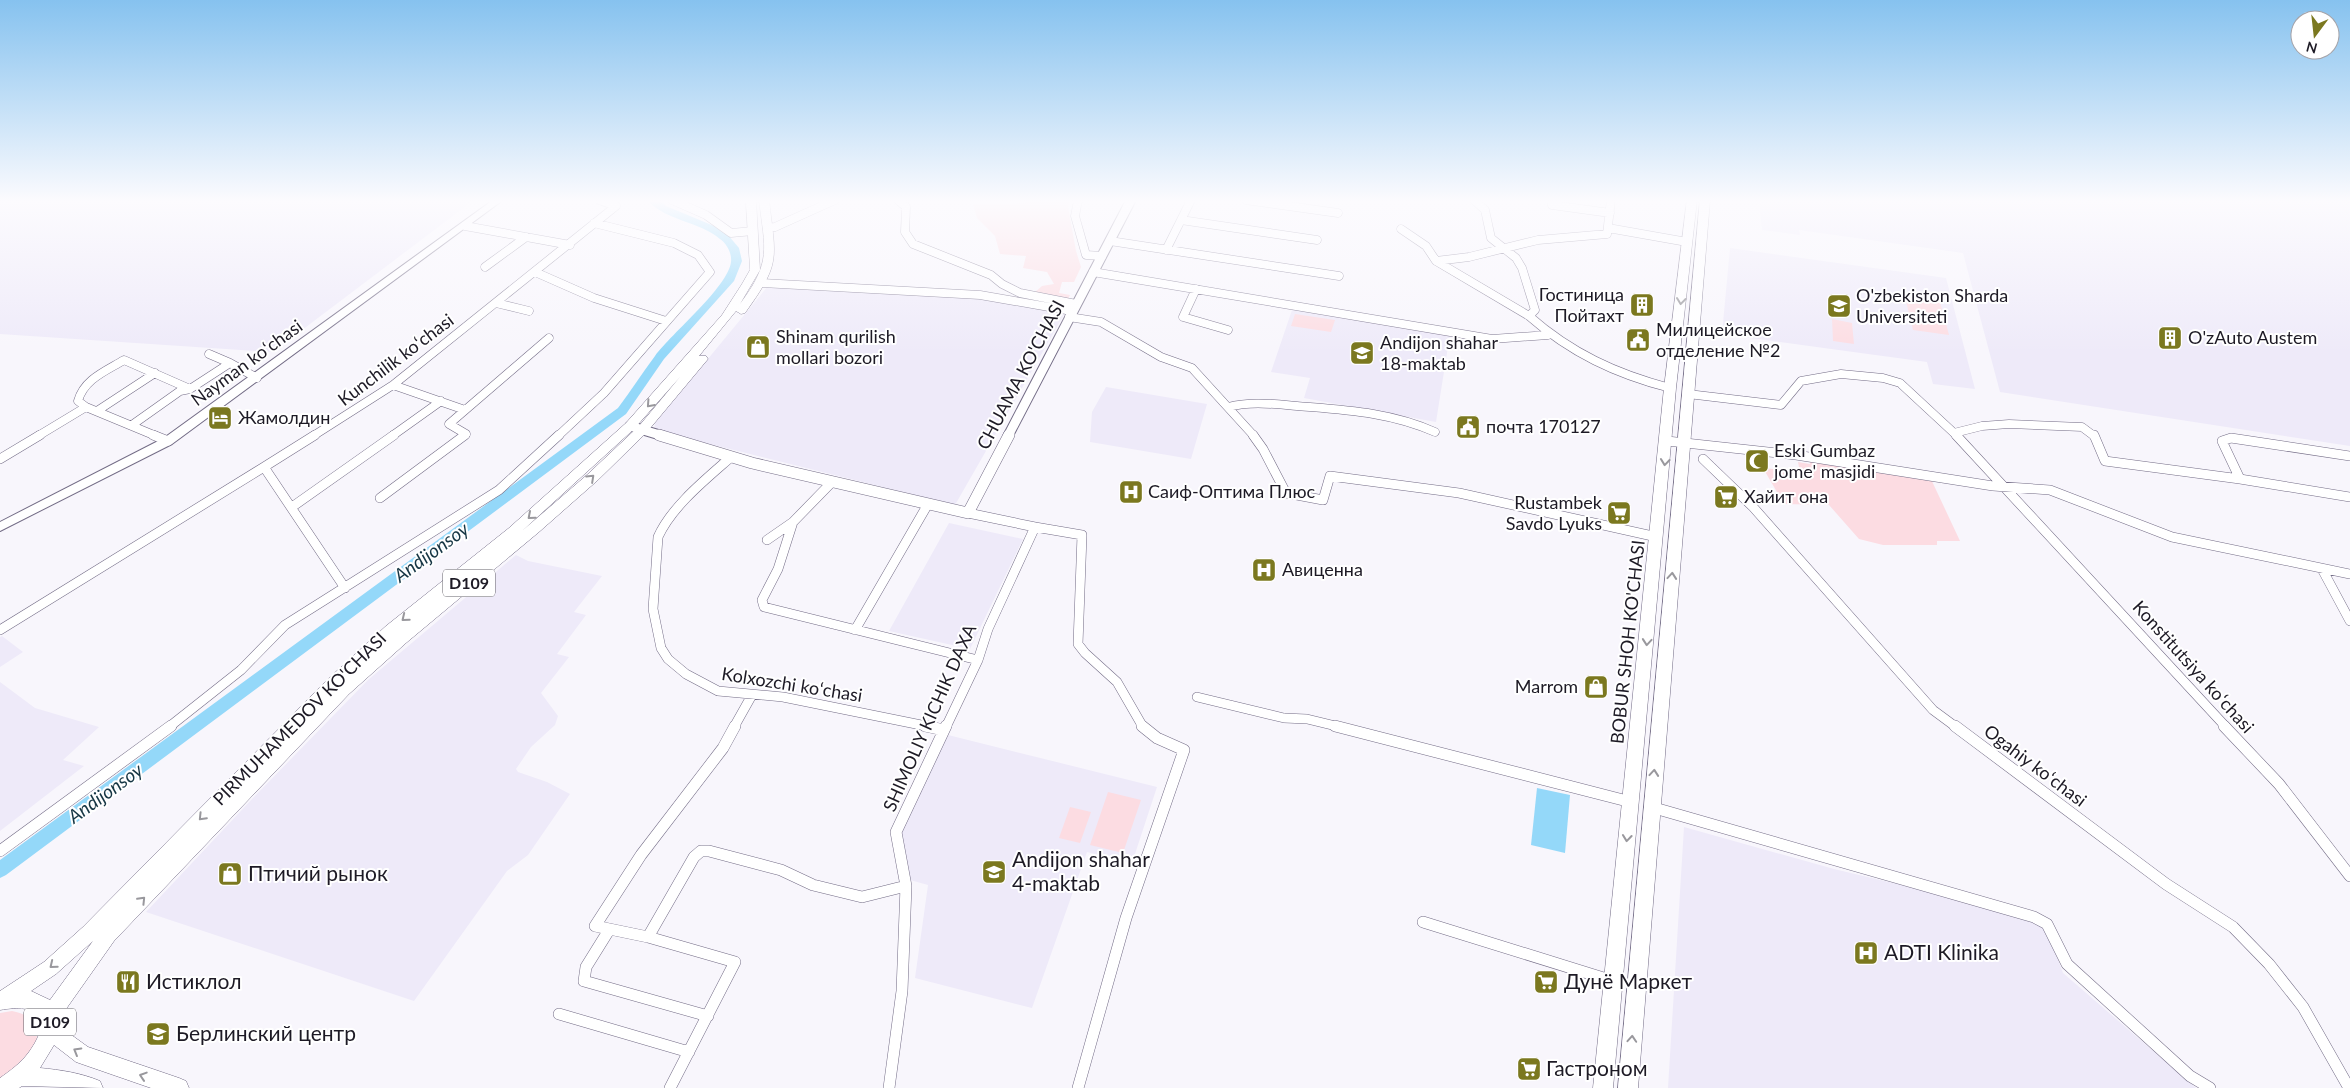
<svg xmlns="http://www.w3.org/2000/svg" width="2350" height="1088" viewBox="0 0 2350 1088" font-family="Lato,sans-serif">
  <rect width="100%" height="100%" fill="#f8f6fc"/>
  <path fill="#eeeaf9" d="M0 200H474L273 352 0 334Z
    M1759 200H2350V446L2000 392 1963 253 1799 230 1800 235 1762 230Z
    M1730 248 1946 278 1975 389 1933 384 1927 362 1722 334Z
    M773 280 989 297 1066 311 955 505 654 430 655 423Z
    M1292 310 1450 334 1436 422 1304 398 1310 378 1271 372Z
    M1106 387 1207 404 1191 459 1090 442 1092 412Z
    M949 523 1023 539 970 649 889 631Z
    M516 555 528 561 602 576 574 612 586 615 557 654 569 657 541 693 558 716 555 725 531 747 516 769 518 772 547 782 570 794 528 855 507 871 414 1001 146 912 253 798 368 680Z
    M2 636 23 652 0 667V637Z
    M0 682 35 708 99 727 63 760 84 766 0 831Z
    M948 735 1157 787 1132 863 1087 852 1032 1008 915 978 928 885 910 880 901 831Z
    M1684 827 1834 869 1897 884 2041 922 2048 933 2063 973 2196 1088H1668Z"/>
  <path fill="#fcdce2" d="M1028 200H1070L1068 207 1076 251 1081 267 1074 282H1062L1059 293 1070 295 1068 299 1033 294 1042 286 1054 284 1047 272 1023 268 1026 256 1000 254 995 236 977 218 973 204 1026 203Z
    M1905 297 1940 302 1949 335 1913 330Z
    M1295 314 1335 320 1331 332 1291 326Z
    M1832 319 1852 323 1854 344 1833 341Z
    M1810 460 1930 477 1960 541H1937V545H1883L1859 539 1829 505 1784 504 1763 468 1800 472 1798 462 1810 464Z
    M1108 792 1141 800 1123 853 1090 845Z
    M1070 807 1091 812 1080 843 1059 838Z
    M12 1011C39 1016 44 1035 28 1056 21 1066 9 1075 0 1083V1013Z"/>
  <path fill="#94d8f9" d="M1537 788 1570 795 1565 853 1531 845Z"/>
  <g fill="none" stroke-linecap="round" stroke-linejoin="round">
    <path fill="#94d8f9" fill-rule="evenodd" d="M647 200H659L666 206 714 226 728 235 739 248 742 261 734 281 664 359 626 414 6 875 0 878V860L618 408C631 391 642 373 655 356 672 333 728 287 731 262 732 253 727 244 720 239 699 221 666 221 647 200Z"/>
    <defs>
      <path id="minor-far2" d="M672 200 706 215 731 233 753 231
        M898 200 906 207 905 232 913 244 991 275 1002 284 1020 293 1076 304
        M1078 200 1075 216 1086 255 1102 256
        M1246 200 1338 213
        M1474 200 1485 210 1491 238 1516 258 1522 268 1535 310 1529 316C1571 353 1616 374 1670 388
        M1552 200V205L1610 213
        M1181 220 1317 240
        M465 226 570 245
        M767 228 775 227 835 200
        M1608 228 1687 242
        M1401 229 1426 246 1436 261
        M1110 241 1339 276
        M1166 250 1191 200
        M485 267 526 237
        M535 272 594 298 666 321
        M1093 272 1492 339 1548 335
        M761 283 980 295 1072 311
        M1196 289 1183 317 1228 330
        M496 303 529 311
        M1529 316 1436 261 1469 257 1538 240 1607 234 1611 200
        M1069 317 1101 322 1161 357 1192 368 1254 436
        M230 363 257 378
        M393 385 465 410
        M1688 394 1781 405 1801 381 1841 374 1883 378 1900 383 1954 433
        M1228 407C1251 401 1273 404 1297 406 1345 410 1390 412 1435 432
        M97 411 155 373
        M132 425 180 391 190 389 230 363 209 354
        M38 436 86 407
        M156 436 86 407 78 401C84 379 106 371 124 360L190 389
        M313 436 393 385 616 206 599 200
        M392 436 441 401
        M463 436 466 434 449 424 549 338
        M558 436 604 393 710 272 698 255 674 243 594 223
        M1957 436 1954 433 1982 426 2009 424 2082 427 2094 436"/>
      <path id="minor-far1" d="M153 435 168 441
        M315 435 264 467 345 588
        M1253 435 1263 449 1286 493 1323 500 1330 476 1459 493 1657 537
        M1956 435 2226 727
        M2094 435 2105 461 2240 479
        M1667 441 1796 455 1993 486 2050 490 2172 537 2350 574
        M2350 456 2231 438 2222 441 2240 479 2350 497
        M731 457C706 479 672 506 658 537L653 609 661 648 668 659 686 674 718 691 783 697 931 727
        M0 459 40 435
        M1703 459 1753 507 1933 710 1956 727
        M832 482 793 522 778 569 762 600 764 607 978 660
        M380 498 465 435
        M292 507 394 435
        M1035 527 1082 535 1078 644 1085 653 1117 682 1143 727
        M767 540 793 522
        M2322 569 2350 621
        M0 630 264 467
        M855 630 928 504
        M1197 697 1284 718 1307 719 1340 727
        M169 727 241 670 285 625 499 490 559 435
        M734 727 752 695
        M946 727 978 660 988 629 1035 527 968 513"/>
      <path id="minor" d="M925 726 944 730
        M1335 726 1631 802
        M1955 726 2166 884 2233 927 2269 964 2303 1007 2349 1088
        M2224 726 2279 784 2350 876
        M1651 807 2034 917 2047 924 2067 964 2190 1076 2210 1088
        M0 851 171 726
        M1423 922 1613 981
        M609 930 586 967 584 981 708 1016
        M648 937 694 857 701 851H709L781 870 813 885 862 897 906 886
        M559 1014 689 1052
        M670 1088 735 962 648 937 595 926 641 855 723 748 735 726
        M889 1088 902 991 906 886 896 832 946 726
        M1078 1088 1126 918 1184 750 1157 738 1142 726"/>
      <path id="tertiary-far1" d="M630 426 663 436
        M1008 436 1131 200"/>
      <path id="tertiary" d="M659 435 752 463 968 513 1009 435"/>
      <path id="secondary" d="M493 200H503L172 444 0 531V522L164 438Z"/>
      <path id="primary" d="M746 200H756L760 270 740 304C772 261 765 250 759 200H769C776 260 781 263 745 313L741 314 736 311 699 356H706L708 359 647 432 598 480 539 532 406 643 349 694 114 941 59 1019V1026L88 1047 179 1078 186 1081 189 1088H151L76 1062 54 1045 40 1068C61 1070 81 1073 100 1081L103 1088 22 1086 19 1088H0V1078C10 1071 21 1063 29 1052 54 1017 38 1003 0 1010V991L44 962 83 927 328 679 386 626 509 528 626 423 722 315 742 284 750 270ZM680 377 639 426 588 474 522 531 634 429ZM93 941 50 1000 31 991 56 974Z
        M1687 200H1697L1676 388 1613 1088H1593L1664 388Z
        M1700 200H1710L1638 1088H1618Z"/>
    </defs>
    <use href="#minor-far2" stroke="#736c86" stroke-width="9"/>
    <use href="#minor-far1" stroke="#736c86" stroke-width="10"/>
    <use href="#minor" stroke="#736c86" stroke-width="12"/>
    <use href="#tertiary-far1" stroke="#736c86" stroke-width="11"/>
    <use href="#tertiary" stroke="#736c86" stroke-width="12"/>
    <use href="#secondary" stroke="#736c86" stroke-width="2"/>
    <use href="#primary" stroke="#736c86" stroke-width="1"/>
    <use href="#minor-far2" stroke="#fff" stroke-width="8"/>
    <use href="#minor-far1" stroke="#fff" stroke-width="9"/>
    <use href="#minor" stroke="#fff" stroke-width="11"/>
    <use href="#tertiary-far1" stroke="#fff" stroke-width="9"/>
    <use href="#tertiary" stroke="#fff" stroke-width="11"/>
    <use href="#secondary" fill="#fff" fill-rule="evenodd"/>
    <use href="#primary" fill="#fff" fill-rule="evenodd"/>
  </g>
  <defs><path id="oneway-chevron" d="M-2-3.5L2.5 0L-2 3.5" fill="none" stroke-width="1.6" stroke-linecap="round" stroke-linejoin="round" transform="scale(1.25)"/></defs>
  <g stroke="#99989d">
    <use href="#oneway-chevron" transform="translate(1681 301) rotate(97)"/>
    <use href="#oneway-chevron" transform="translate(650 404) rotate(132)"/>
    <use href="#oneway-chevron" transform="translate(1665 462) rotate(96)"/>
    <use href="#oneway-chevron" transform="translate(591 478) rotate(-43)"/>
    <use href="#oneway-chevron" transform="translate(531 516) rotate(139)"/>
    <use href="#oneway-chevron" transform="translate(1672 576) rotate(-85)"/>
    <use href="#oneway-chevron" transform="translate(405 618) rotate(141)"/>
    <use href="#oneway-chevron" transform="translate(1647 642) rotate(95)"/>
    <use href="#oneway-chevron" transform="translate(1654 773) rotate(-85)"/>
    <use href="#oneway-chevron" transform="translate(202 817) rotate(134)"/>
    <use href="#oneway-chevron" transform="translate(1627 838) rotate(96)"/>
    <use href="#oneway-chevron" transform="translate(142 900) rotate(-46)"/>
    <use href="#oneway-chevron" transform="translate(53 965) rotate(141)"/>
    <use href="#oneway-chevron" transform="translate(1632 1039) rotate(-86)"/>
    <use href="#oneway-chevron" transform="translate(77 1051) rotate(-150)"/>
    <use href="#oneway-chevron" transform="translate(143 1076) rotate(-162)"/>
  </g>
  <linearGradient id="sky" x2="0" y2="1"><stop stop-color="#86c2ef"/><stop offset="0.57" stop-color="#fcfbfe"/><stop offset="1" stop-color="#fcfbfe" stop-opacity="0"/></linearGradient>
  <rect width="2350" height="353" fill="url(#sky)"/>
  <defs>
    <symbol id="building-square" viewBox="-11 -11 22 22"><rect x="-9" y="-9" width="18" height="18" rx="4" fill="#7b781f" stroke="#fff"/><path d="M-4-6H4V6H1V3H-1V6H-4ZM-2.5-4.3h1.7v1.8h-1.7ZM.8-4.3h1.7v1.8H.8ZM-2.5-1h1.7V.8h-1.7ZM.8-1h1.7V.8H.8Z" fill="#fff"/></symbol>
    <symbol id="university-square" viewBox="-11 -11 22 22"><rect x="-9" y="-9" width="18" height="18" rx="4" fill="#7b781f" stroke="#fff"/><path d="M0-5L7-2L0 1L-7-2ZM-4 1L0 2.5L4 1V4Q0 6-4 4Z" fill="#fff"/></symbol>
    <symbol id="civic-square" viewBox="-11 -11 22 22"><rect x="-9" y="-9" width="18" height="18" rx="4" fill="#7b781f" stroke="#fff"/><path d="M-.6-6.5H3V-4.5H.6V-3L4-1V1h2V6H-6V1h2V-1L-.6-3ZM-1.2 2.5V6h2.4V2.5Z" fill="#fff"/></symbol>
    <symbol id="shop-square" viewBox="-11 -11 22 22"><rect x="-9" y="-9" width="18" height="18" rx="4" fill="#7b781f" stroke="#fff"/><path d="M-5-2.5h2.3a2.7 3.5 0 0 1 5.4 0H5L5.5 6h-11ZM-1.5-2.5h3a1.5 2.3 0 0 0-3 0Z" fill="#fff"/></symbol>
    <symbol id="school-square" viewBox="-11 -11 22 22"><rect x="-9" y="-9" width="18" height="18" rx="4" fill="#7b781f" stroke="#fff"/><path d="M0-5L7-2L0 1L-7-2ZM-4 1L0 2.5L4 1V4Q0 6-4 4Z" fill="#fff"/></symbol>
    <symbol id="hotel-square" viewBox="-11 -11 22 22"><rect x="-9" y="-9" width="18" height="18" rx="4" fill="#7b781f" stroke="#fff"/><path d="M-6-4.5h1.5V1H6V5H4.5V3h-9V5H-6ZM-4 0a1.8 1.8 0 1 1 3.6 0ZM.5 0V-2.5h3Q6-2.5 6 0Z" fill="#fff"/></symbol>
    <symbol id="mosque-square" viewBox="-11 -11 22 22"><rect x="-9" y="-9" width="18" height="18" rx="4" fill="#7b781f" stroke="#fff"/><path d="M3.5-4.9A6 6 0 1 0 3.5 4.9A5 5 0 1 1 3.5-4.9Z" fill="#fff"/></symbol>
    <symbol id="hospital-square" viewBox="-11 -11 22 22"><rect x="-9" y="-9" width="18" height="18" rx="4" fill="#7b781f" stroke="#fff"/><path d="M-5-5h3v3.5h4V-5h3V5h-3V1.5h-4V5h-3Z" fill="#fff"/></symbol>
    <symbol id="supermarket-square" viewBox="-11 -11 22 22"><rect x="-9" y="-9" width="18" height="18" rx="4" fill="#7b781f" stroke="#fff"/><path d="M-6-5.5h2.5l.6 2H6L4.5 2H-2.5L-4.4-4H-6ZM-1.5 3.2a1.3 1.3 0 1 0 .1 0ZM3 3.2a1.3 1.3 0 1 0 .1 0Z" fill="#fff"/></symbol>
    <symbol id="restaurant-square" viewBox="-11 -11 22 22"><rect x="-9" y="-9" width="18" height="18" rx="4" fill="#7b781f" stroke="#fff"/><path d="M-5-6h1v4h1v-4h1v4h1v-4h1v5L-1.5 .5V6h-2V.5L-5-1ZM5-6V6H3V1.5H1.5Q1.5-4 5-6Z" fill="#fff"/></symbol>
  </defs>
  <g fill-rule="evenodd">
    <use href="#building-square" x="1628" y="291" width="28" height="28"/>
    <use href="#university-square" x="1825" y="292" width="28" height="28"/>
    <use href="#building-square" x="2156" y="324" width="28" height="28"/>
    <use href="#civic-square" x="1624" y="326" width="28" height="28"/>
    <use href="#shop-square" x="744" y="333" width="28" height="28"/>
    <use href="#school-square" x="1348" y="339" width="28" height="28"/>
    <use href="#hotel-square" x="206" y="404" width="28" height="28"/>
    <use href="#civic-square" x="1454" y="413" width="28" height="28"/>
    <use href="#mosque-square" x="1743" y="447" width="28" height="28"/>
    <use href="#hospital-square" x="1117" y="478" width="28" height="28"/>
    <use href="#supermarket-square" x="1712" y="483" width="28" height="28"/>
    <use href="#supermarket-square" x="1605" y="499" width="28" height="28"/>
    <use href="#hospital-square" x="1250" y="556" width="28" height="28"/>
    <use href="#shop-square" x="1582" y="673" width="28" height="28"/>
    <use href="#school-square" x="980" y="858" width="28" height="28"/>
    <use href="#shop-square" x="216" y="860" width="28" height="28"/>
    <use href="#hospital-square" x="1852" y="939" width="28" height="28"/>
    <use href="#restaurant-square" x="114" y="968" width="28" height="28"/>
    <use href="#supermarket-square" x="1532" y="968" width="28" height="28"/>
    <use href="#school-square" x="144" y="1020" width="28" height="28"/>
    <use href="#supermarket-square" x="1515" y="1055" width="28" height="28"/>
  </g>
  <g text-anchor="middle" stroke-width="4" stroke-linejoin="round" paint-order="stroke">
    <g fill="#fff" stroke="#615f66" stroke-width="1">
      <rect x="443" y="569.5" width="52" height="27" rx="4"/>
      <rect x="24" y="1008.5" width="52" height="27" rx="4"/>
    </g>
    <g font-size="16" font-weight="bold" fill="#1d1a25">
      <text x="469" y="589">D109</text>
      <text x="50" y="1028">D109</text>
    </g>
    <g font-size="18" fill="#1d1a25" stroke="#fff" text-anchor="start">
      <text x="1624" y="301" text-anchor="end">Гостиница<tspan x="1624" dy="21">Пойтахт</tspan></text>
      <text x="1856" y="302">O'zbekiston Sharda<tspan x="1856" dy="21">Universiteti</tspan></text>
      <text x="1656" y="336">Милицейское<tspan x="1656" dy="21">отделение №2</tspan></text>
      <text x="776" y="343">Shinam qurilish<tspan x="776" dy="21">mollari bozori</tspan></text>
      <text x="2188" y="344">O'zAuto Austem</text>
      <text x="1380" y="349">Andijon shahar<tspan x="1380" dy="21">18-maktab</tspan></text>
      <text x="238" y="424">Жамолдин</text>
      <text x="1486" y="433">почта 170127</text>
      <text x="1774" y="457">Eski Gumbaz<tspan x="1774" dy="21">jome' masjidi</tspan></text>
      <text x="1148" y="498">Саиф-Оптима Плюс</text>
      <text x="1744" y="503">Хайит она</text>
      <text x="1602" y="509" text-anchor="end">Rustambek<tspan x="1602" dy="21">Savdo Lyuks</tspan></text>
      <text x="1282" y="576">Авиценна</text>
      <text x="1578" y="693" text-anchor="end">Marrom</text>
    </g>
    <g font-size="18" fill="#1d1a25" stroke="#fff">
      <text transform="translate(396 360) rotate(-37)" y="6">Kunchilik koʻchasi</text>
      <text transform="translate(247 363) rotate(-36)" y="6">Nayman koʻchasi</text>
      <text transform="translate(1021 375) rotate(-62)" y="6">CHUAMA KO'CHASI</text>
      <text transform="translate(1628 642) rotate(-84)" y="6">BOBUR SHOH KO'CHASI</text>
      <text transform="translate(2193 667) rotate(48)" y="6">Konstitutsiya koʻchasi</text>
      <text transform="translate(792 685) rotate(9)" y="6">Kolxozchi koʻchasi</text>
      <text transform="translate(930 718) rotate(-66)" y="6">SHIMOLIY KICHIK DAXA</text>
      <text transform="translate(300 719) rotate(-45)" y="6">PIRMUHAMEDOV KO'CHASI</text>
      <text transform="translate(2035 766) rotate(37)" y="6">Ogahiy koʻchasi</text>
    </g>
    <g font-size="19" font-style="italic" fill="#163644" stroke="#fff">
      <text transform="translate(431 552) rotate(-36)" y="7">Andijonsoy</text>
      <text transform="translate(105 793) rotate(-36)" y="7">Andijonsoy</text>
    </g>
    <g font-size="21" fill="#1d1a25" stroke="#fff" text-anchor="start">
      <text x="1012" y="867">Andijon shahar<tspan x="1012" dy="24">4-maktab</tspan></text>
      <text x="248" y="881">Птичий рынок</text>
      <text x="1884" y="960">ADTI Klinika</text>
      <text x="146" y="989">Истиклол</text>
      <text x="1564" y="989">Дунё Маркет</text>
      <text x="176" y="1041">Берлинский центр</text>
      <text x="1546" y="1076">Гастроном</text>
    </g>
  </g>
  <g transform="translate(2315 35) rotate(195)"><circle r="24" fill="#ffffff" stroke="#a5a3a8"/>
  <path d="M0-4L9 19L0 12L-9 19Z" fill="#7b781f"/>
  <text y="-8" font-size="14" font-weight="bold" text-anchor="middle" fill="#1d1a25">N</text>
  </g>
</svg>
